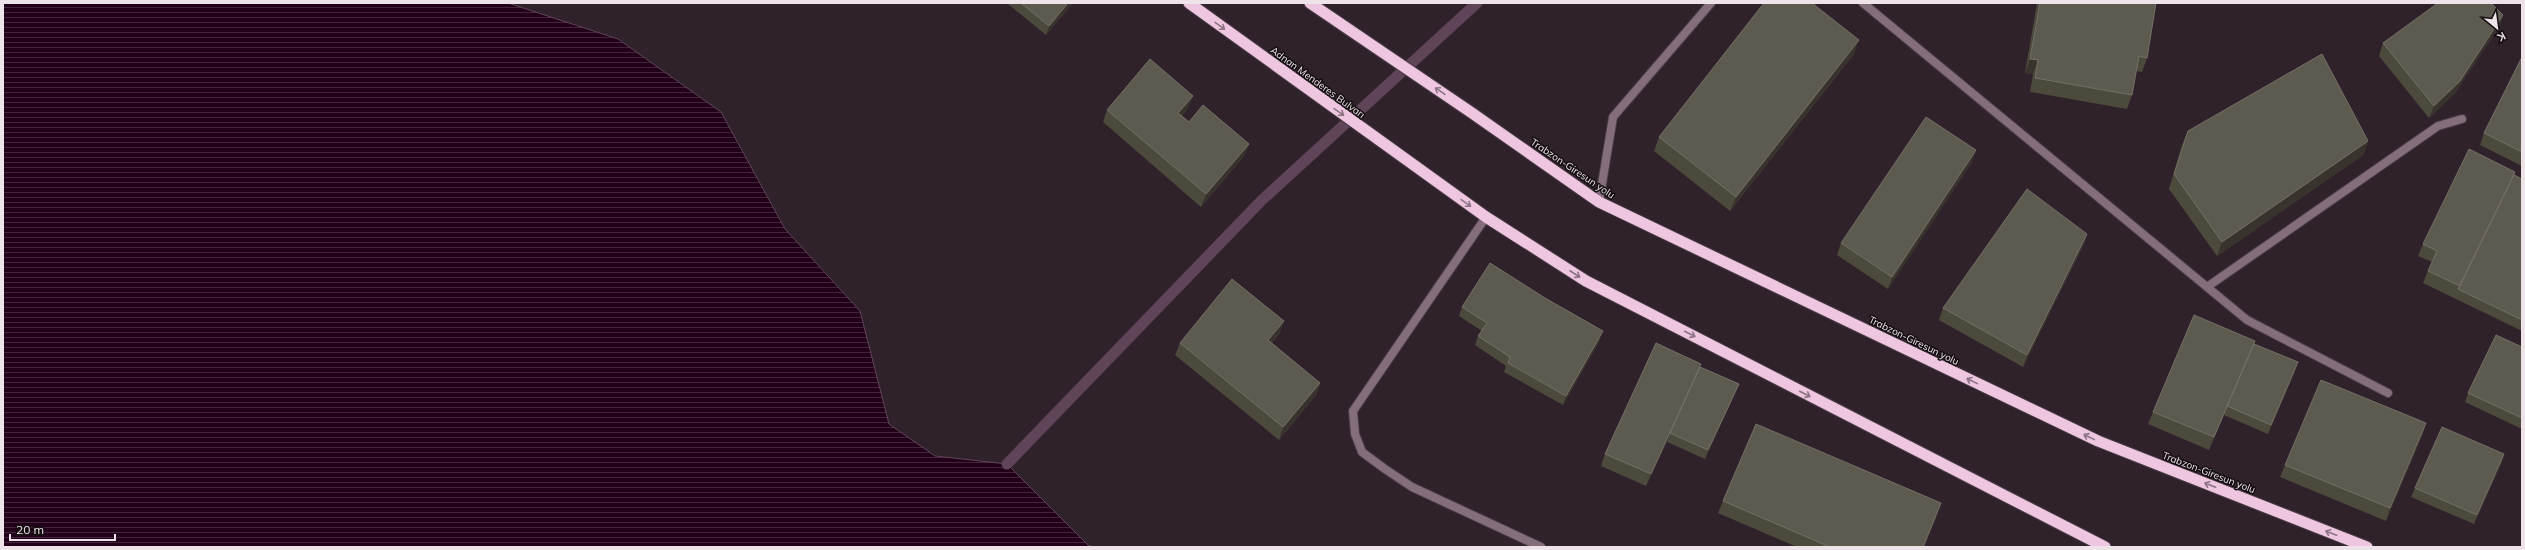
<svg xmlns="http://www.w3.org/2000/svg" width="2525" height="550" viewBox="0 0 2525 550" font-family="Mulish,sans-serif">
  <defs>
    <pattern id="water-rules" width="6" height="5" patternUnits="userSpaceOnUse"><rect width="6" height="5" fill="#23001a"/><path d="M0 2.5h6" fill="none" stroke="#43253b"/></pattern>
  </defs>
  <rect width="100%" height="100%" fill="#30222b"/>
  <path fill="url(#water-rules)" stroke="#604458" d="M3 3H508L618 39 721 112 785 229 860 311 889 424 935 456 1007 464 1088 545 1093 547H3Z"/>
  <g fill="none" stroke-linecap="round" stroke-linejoin="round">
    <path stroke="#604458" stroke-width="11" d="M1007 464 1262 200 1477 3"/>
    <defs>
      <path id="minor" d="M1863 3 2247 320 2388 393
        M1486 217 1353 411 1355 434 1362 452 1385 469 1412 487 1541 547
        M2207 287 2438 126 2462 119"/>
      <path id="tertiary" d="M1599 202 1613 117 1711 3"/>
      <path id="trunk" d="M1189 3 1486 217 1586 281 2105 547
        M1310 3 1472 113 1599 202 2098 441 2367 547"/>
    </defs>
    <use href="#minor" stroke="#4a3d46" stroke-width="10"/>
    <use href="#tertiary" stroke="#4a3d46" stroke-width="10"/>
    <use href="#trunk" stroke="#4a3d46" stroke-width="13"/>
    <use href="#minor" stroke="#846e7b" stroke-width="8"/>
    <use href="#tertiary" stroke="#846e7b" stroke-width="8"/>
    <use href="#trunk" stroke="#eec6df" stroke-width="11"/>
  </g>
  <path fill="#4b4a3c" d="M1008 3H1073L1046 35 1008 4Z
    M2037 3H2156L2147 58 2142 72 2136 71 2132 95 2127 109 2030 92 2033 74 2025 73Z
    M2503 15 2499 27 2455 93 2429 118 2379 56 2383 43Z
    M1854 54 1730 211 1654 151 1659 137Z
    M2522 57V166L2480 145 2484 133Z
    M1188 108 1182 116 1189 122 1249 144 1244 156 1201 207 1103 122 1107 110Z
    M2188 131 2368 141 2363 155 2217 256 2169 189 2182 145Z
    M1972 162 1888 289 1837 255 1841 243Z
    M2515 172 2514 175 2522 179V331L2423 283 2428 271 2432 262 2418 256 2423 244Z
    M2087 234 2083 246 2023 367 1939 320 1943 308Z
    M1462 307 1600 340 1563 405 1504 372 1506 366 1475 345 1478 336 1482 331 1459 316Z
    M1280 333 1272 343 1320 383 1316 395 1279 440 1175 355 1180 343Z
    M2254 344 2295 371 2268 434 2224 415 2209 450 2148 424 2153 412Z
    M2522 347V429L2465 402 2468 393Z
    M1700 367 1739 384 1735 393 1705 459 1667 442 1646 486 1601 466 1605 454Z
    M2426 423 2422 436 2386 521 2280 477 2285 465Z
    M2504 454 2501 464 2474 524 2411 497 2415 488Z
    M1723 501 1937 515 1924 547H1797L1718 513Z"/>
  <path fill="#39332d" d="M1068 3H1073L1046 35 1049 26Z
    M2503 15 2499 27 2455 93 2429 118 2434 106Z
    M1859 40 1854 54 1730 211 1736 197Z
    M2030 59 2038 60 2033 74 2025 73Z
    M1193 96 1188 108 1174 125 1178 113Z
    M2368 141 2363 155 2217 256 2222 242Z
    M1249 144 1244 156 1201 207 1206 194Z
    M1976 150 1972 162 1888 289 1892 277Z
    M2087 234 2083 246 2023 367 2027 355Z
    M1284 321 1280 333 1264 352 1268 340Z
    M1603 331 1600 340 1563 405 1566 396Z
    M2298 362 2295 371 2268 434 2271 425Z
    M1320 383 1316 395 1279 440 1283 427Z
    M1739 384 1735 393 1705 459 1708 450Z
    M2227 406 2224 415 2209 450 2214 437Z
    M2426 423 2422 436 2386 521 2390 508Z
    M1670 433 1667 442 1646 486 1651 474Z
    M2504 454 2501 464 2474 524 2477 515Z
    M1941 503 1937 515 1924 547H1923Z"/>
  <path fill="#5d5a4f" stroke="#737067" d="M1021 3H1068L1049 26Z
    M1764 3H1812L1859 40 1736 197 1659 137Z
    M2040 3H2156L2147 58 2139 56 2132 95 2035 78 2038 60 2030 59Z
    M2438 3H2491L2503 15 2460 81 2434 106 2383 43Z
    M2322 54 2368 141 2222 242 2174 174 2188 131Z
    M2522 57V152L2484 133Z
    M1150 59 1193 96 1178 113 1189 122 1203 105 1249 144 1206 194 1107 110Z
    M1926 117 1976 150 1892 277 1841 243Z
    M2469 149 2515 172 2460 286 2428 271 2437 251 2423 244Z
    M2514 175 2522 179V320L2458 289Z
    M2027 189 2087 234 2027 355 1943 308Z
    M1490 263 1545 298 1603 331 1566 396 1508 363 1510 357 1478 336 1487 323 1462 307Z
    M1232 279 1284 321 1268 340 1320 383 1283 427 1180 343Z
    M2194 315 2255 341 2214 437 2153 412Z
    M2496 335 2522 347V418L2468 393Z
    M1656 343 1701 364 1651 474 1605 454Z
    M2254 344 2298 362 2271 425 2227 406Z
    M1700 367 1739 384 1708 450 1670 433Z
    M2321 380 2426 423 2390 508 2285 465Z
    M1756 424 1941 503 1923 547H1830L1723 501Z
    M2442 427 2504 454 2477 515 2415 488Z"/>
  <defs><path id="oneway-shaft" d="M-6 0H5M1.5-3L5.5 0L1.5 3" fill="none" stroke-width="1.6" stroke-linecap="round" stroke-linejoin="round"/></defs>
  <g stroke="#8c7383">
    <use href="#oneway-shaft" transform="translate(1220 26) rotate(36)"/>
    <use href="#oneway-shaft" transform="translate(1440 91) rotate(-146)"/>
    <use href="#oneway-shaft" transform="translate(1339 112) rotate(35)"/>
    <use href="#oneway-shaft" transform="translate(1466 203) rotate(35)"/>
    <use href="#oneway-shaft" transform="translate(1575 274) rotate(33)"/>
    <use href="#oneway-shaft" transform="translate(1690 334) rotate(27)"/>
    <use href="#oneway-shaft" transform="translate(1972 381) rotate(-154)"/>
    <use href="#oneway-shaft" transform="translate(1805 394) rotate(27)"/>
    <use href="#oneway-shaft" transform="translate(2089 437) rotate(-154)"/>
    <use href="#oneway-shaft" transform="translate(2210 485) rotate(-159)"/>
    <use href="#oneway-shaft" transform="translate(2331 533) rotate(-159)"/>
  </g>
  <g text-anchor="middle" stroke-width="3" stroke-linejoin="round" paint-order="stroke">
    <g font-size="10" fill="#ede3e9" stroke="#140e12">
      <text transform="translate(1318 82) rotate(36)" y="4">Adnan Menderes Bulvarı</text>
      <text transform="translate(1573 168) rotate(34)" y="4">Trabzon-Giresun yolu</text>
      <text transform="translate(1914 340) rotate(26)" y="4">Trabzon-Giresun yolu</text>
      <text transform="translate(2209 472) rotate(21)" y="4">Trabzon-Giresun yolu</text>
    </g>
  </g>
  <rect width="2525" height="550" fill="none" stroke="#ede3e9" stroke-width="8"/>
  <g transform="translate(2497 28) rotate(151)" stroke="#140e12" stroke-width="3" paint-order="stroke">
  <path d="M0-3L7 15L0 10L-7 15Z" fill="#ede3e9"/>
  <text y="-6" font-size="11" font-weight="bold" text-anchor="middle" fill="#ede3e9">K</text>
  </g>
  <path d="M10 534v6h105v-6" fill="none" stroke="#ede3e9" stroke-width="2"/>
  <text x="16" y="534" font-size="12" fill="#ede3e9" stroke="#140e12" stroke-width="3" paint-order="stroke">20 m</text>
</svg>
